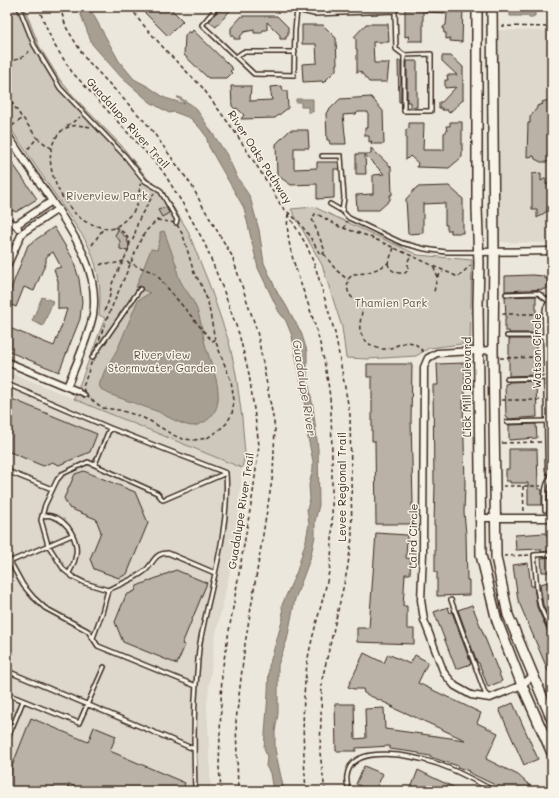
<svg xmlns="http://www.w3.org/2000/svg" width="559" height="798" viewBox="0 0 559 798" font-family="Mali,sans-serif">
  <rect width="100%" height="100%" fill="#ece7dc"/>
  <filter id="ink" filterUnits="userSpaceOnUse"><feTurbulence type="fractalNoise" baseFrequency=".025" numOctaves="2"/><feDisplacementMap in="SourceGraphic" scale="8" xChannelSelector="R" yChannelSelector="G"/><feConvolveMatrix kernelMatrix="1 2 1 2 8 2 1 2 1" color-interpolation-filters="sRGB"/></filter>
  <g filter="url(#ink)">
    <path fill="#ddd7cc" d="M498 30 552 31V243L496 242Z
      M7 371 242 468 235 549 215 638 207 704 211 791H7V610H9L10 593 7 586Z"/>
    <path fill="#cec8bc" stroke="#84796d" d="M7 7H24L39 46 60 80 77 100 121 145 158 192 161 188 187 229 209 284 229 342 236 374 242 418 245 454 242 468 74 399 105 318 99 315C102 287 98 262 84 238L7 123Z
      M314 207 418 255 472 260 470 343 429 348 416 356 368 359 346 358 342 327 322 265 291 209Z"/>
    <path fill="#a89f93" stroke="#7c7064" d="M78 7H89L119 61 134 79 149 87 165 98 185 104 177 97H179L195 107 227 155 237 177 250 197 259 230 264 263 278 294 284 302 301 332 307 351V375L313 407 318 449 319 505 315 521V536L310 559 295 599 287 640 278 665V713L275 732V749L284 791H273L270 773 266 766 267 757 264 748 268 693 269 666 283 618 282 605 297 571 306 540 309 524 307 509 310 499 309 485 313 469V461L308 438 304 399 292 336 286 321 279 312 258 268 244 208 209 147 206 136 200 128 190 118 174 112 169 113 150 102 122 78 92 44Z
      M510 7H535V16H533V18H529V16H510Z
      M296 99H313V112H308V107H301V102H296Z
      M164 231 177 267C176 281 190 293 195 305 201 318 202 331 205 344 211 366 231 404 206 421 202 423 197 426 192 426 185 426 165 416 159 412L109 394 101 389 99 385 105 370 118 348 138 300 150 293 136 287 151 249 157 250 160 239V232Z
      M42 297 53 301 43 326 32 321Z"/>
    <path fill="#bab2a7" stroke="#3b2a1e" d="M144 7H169L183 21 168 36 144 12Z
      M220 7H233L216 27 209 22Z
      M405 7H423V41H408L409 36 405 37Z
      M425 7H463L462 42 450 41V38L446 39V33H444L443 27 446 25 447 13 425 12Z
      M242 16H277L288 27V36H286V39H280V35L267 22V30H263L262 33H254V30L244 32 240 37V39H234V36H231V28Z
      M366 24H388L389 42H373L374 63H389L387 82H369L360 71 357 73V49H356V39L354 37Z
      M302 25H323L336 38 337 64H336V70L323 83 322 81 303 82 302 64 317 63 316 44H302Z
      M193 30 233 69 230 71 232 73 227 78H208L184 55 185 36 189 31 191 33Z
      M442 56H451L463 67V100L449 113 447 110H442V108H439V102H442L456 87 445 88V80H448L447 75H457L442 61Z
      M398 61H401V102H399Z
      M407 61H417V107H410V102H407Z
      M231 86H251L250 101 272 100 270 87 282 86 283 91H287L288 108 275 118 241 119 244 115 237 108 235 109 232 106Z
      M371 97 383 111 384 144H371L372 141 369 142V136H365V128H368V112H358L356 114 343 115 346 144H330L329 140H327L326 113 340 99Z
      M552 99V162H541L535 159 534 156 527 157 528 123H530V117L537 108V106L543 104 542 102Z
      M450 122H462V157L449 168 417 167 418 163 410 156 406 160V130L409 128V123H424L423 150H444V133L447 131 446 126H450Z
      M290 130H308L309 148H294V169L317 168V162H338L339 169H334V198L317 199V184L291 185 277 175 276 144Z
      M371 148 391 167 392 195H390V200L379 210H357L356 195 373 194V175L384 174 365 155 366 174H356V154H371Z
      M7 155 37 199 16 212 7 208Z
      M541 173V181L546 178V185L550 182V209L537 218V210H532V174Z
      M449 186 463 199V233H451V230H447V225H445V203L423 204V233L408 234 406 199 417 187Z
      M166 207 169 213 162 217 158 210Z
      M54 227 73 259 79 279 82 301 80 319 59 372 7 351V327L54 346 63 322 67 309H58V281L54 269 61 267 53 252 49 255V254L46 258V262L34 291 24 287 16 307 7 303V299L28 245Z
      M118 230 126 237 129 245 128 251 120 249V241L115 235Z
      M532 275 544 276V278L552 279V284H547V289L505 291V276Z
      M536 296V333H509V331H505V318H506L505 297Z
      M509 339H536V375L509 376Z
      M465 363V399H463L465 485 464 512 466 534 467 580H469V595L437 596V572H435V525H434L435 484H434L433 385H438L437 364Z
      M367 364H412L411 419 413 503H412V524H376L375 441H372V377H367Z
      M536 381 537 417 508 419V417H506L505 384 509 383V382Z
      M7 397 97 434 90 452 59 465 52 462 43 466 10 452 7 454Z
      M536 424 537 438 509 440V425Z
      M509 449H537L538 488 542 490V505H528V483H510V481H506V469H509Z
      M84 471 135 492 148 523 127 574 119 578 94 569 90 559 101 532 96 519 69 508 64 498 75 474Z
      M549 490H552V505H548Z
      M376 533 407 535 406 558 411 559 410 574H405L403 606H407V629H414V644L357 642V628H369Z
      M546 533V535H552V551L541 552V549L516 550 515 535Z
      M552 557V572H542L541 558Z
      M528 563 531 586H534L537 607 549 634 552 636V680L518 600 513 565Z
      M176 570 207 583 182 644 185 645 177 664 123 642 115 622 126 595 135 591 137 586Z
      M552 581V626L543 605 540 584Z
      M472 605 502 681 488 687 479 663 477 662 458 610Z
      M448 607 450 613 452 612 471 664 456 669 434 612Z
      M364 653 384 663 388 654 410 664 415 655 428 662 418 683 481 713 477 723 498 733 486 759 518 775 536 791H504L494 786 495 785 468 772 469 771 457 767 458 766 430 757V756L419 754V753L390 749V746L356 748V751H336L335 704H354L355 739 366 738 365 709 384 708 385 729 465 740 404 712V713L391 707H394L364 693 363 689H354L348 687Z
      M513 703 538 759 524 765 499 709Z
      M31 718 88 742 94 727 116 736 110 751 185 783 182 791H85L69 784 66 791H7V779Z
      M364 766 383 774 375 791H371L356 784Z
      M418 770 436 779 462 791H410Z"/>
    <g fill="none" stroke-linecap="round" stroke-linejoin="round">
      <defs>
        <path id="lane" d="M19 7 34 45 60 88 125 156 145 181 160 190 177 220 176 223
          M217 7 202 25 254 74 294 75 295 30 297 10
          M295 7 297 10 314 14 395 11V7
          M339 7V13
          M395 11 396 49 404 55 431 54V111H404V55
          M236 57 243 52H295
          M322 156H341L344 198 342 211
          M330 204 342 211 349 218 402 243 425 249 446 252H477
          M506 294 538 293 550 302
          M507 336H546
          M92 358 140 289
          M507 379 547 378
          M7 384 110 428 226 473
          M77 391 85 395
          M507 422 547 421
          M95 464 110 428
          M7 471 52 489
          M545 510C545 498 543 485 552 476
          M42 516C45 516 49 515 51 516 69 520 80 543 75 559 74 564 71 569 69 573
          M552 554 534 555 537 589 540 606 552 633
          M7 556 23 585 33 597 45 608 88 631 98 646 196 686
          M7 563 72 535
          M215 573 168 553C152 553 154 566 142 573 132 580 119 585 108 590L85 583 73 577 64 570 48 545 41 520 45 505 57 480 62 474 88 462 157 493 163 500 226 473
          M451 600 485 693 489 697
          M93 638 102 613 108 590
          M12 673 194 749
          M7 694 79 723 104 667
          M7 740 23 701
          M195 791C194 751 193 712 197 673 198 663 198 653 200 643 210 587 230 531 226 473
          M348 791C348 786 346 780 347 776 351 741 417 757 438 764 458 771 476 781 494 791"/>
        <path id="street" d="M7 134C21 155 35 177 50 198 73 233 100 270 93 315 88 339 76 364 67 387
          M7 221 16 225 18 228
          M16 225 52 201
          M479 252 552 251
          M7 266 22 233 58 209
          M552 300 547 308 546 314 549 470 552 475
          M493 350 437 353 428 358 424 367 423 553 421 600 424 620 444 673 455 686 471 695 490 698 522 685 534 675
          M7 362 77 391
          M480 518H552"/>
        <path id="secondary" d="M477 7V208L479 263 478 303 481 555 497 621 522 685 552 753
          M492 7 494 251 493 350 496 557 508 615 552 720"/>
      </defs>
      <use href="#lane" stroke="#3b2a1e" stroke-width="6"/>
      <use href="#street" stroke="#3b2a1e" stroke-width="9"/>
      <use href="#secondary" stroke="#3b2a1e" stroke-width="12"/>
      <path stroke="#3b2a1e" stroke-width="1.5" stroke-dasharray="4 3" stroke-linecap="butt" d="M38 7 53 43 72 72 162 170 183 204 204 242 223 289 239 334 249 374 259 445 253 493 222 671 219 767 221 791
        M60 7 66 27 85 58 148 125 192 186 202 205 232 256 257 331 275 428 273 474 245 644 236 721 238 791
        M131 7 139 20 169 54 202 87 235 132 269 185 282 207 299 222 310 237 320 254 322 255 325 251 312 219 315 214H317L340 227 368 236 458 277 471 265
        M501 26 552 27
        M7 61C17 61 25 57 31 49
        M7 100 9 98 22 118
        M12 126 23 118 37 138
        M67 126 80 117
        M90 127C76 124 65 125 57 136 39 161 61 205 83 220 87 223 92 224 97 226 101 227 105 229 109 229 115 229 120 224 125 220 128 217 133 213 135 209 139 202 139 192 140 185L142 184
        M28 149 37 138 51 148
        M288 214 307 246 316 269 335 333 350 415 352 538 347 571 322 680 320 753 325 791
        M288 214C284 248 303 286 313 319 322 347 330 384 331 413 332 438 332 464 332 489 332 512 333 535 331 558 327 592 314 625 308 658 301 703 303 747 306 791
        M157 220 176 223 183 235 194 273 201 284 208 302 215 340 231 381 234 400 232 414 226 424 215 433 207 438 194 440 183 439 173 435 150 421 139 416 119 410 103 408 85 395 83 387 105 323 141 239 146 231Z
        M115 227 126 234 130 243
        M344 229 347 221
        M92 245 103 229
        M394 248 388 263 380 268 366 273 354 274 349 278 347 287 349 294 362 309C362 316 359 323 360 330 362 341 375 350 386 349 395 348 403 340 413 343 418 345 421 349 424 353
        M324 254 336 270 348 280
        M549 258 550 294
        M388 263C389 271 398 274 405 273L408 270V261L411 255
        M100 265 104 263 112 264 124 261 155 273 212 341 215 340
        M434 267 437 277 434 292
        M437 277 443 272
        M104 311C111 299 109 295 112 284 117 270 127 258 130 243 135 239 135 232 137 225 140 215 149 203 154 193
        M502 314H540
        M500 358 541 357
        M501 400H541
        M502 443 542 442
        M503 486H541
        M523 486 524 512
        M504 556 530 555"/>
      <use href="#lane" stroke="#f7f3e8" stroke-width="3"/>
      <use href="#street" stroke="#f7f3e8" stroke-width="6"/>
      <use href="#secondary" stroke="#f7f3e8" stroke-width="9"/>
    </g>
  </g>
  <g text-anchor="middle" stroke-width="3" stroke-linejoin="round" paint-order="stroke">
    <g font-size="11" fill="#3b2a1e" stroke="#f7f3e8">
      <text transform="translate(128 123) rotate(48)" y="4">Guadalupe River Trail</text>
      <text transform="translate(260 157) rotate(57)" y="4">River Oaks Pathway</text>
      <text transform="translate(537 351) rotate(-90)" y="4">Watson Circle</text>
      <text transform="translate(467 387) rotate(-90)" y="4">Lick Mill Boulevard</text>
      <text transform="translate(342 487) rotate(-90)" y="4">Levee Regional Trail</text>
      <text transform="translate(241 511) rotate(-81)" y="4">Guadalupe River Trail</text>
      <text transform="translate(413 536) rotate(-89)" y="4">Laird Circle</text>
    </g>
    <g font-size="11" fill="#605246" stroke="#f7f3e8">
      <text x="107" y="200">Riverview Park</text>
      <text x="391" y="307">Thamien Park</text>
      <text x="162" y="359">River view<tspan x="162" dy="13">Stormwater Garden</tspan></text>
    </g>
    <g font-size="12" font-style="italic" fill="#615347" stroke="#f7f3e8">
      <text transform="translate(304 388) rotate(81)" y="4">Guadalupe River</text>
    </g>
  </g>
  <rect width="559" height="798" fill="none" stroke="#f7f3e8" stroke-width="24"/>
  <rect x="12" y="12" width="535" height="774" fill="none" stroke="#3b2a1e" stroke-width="1.5" filter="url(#ink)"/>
</svg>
